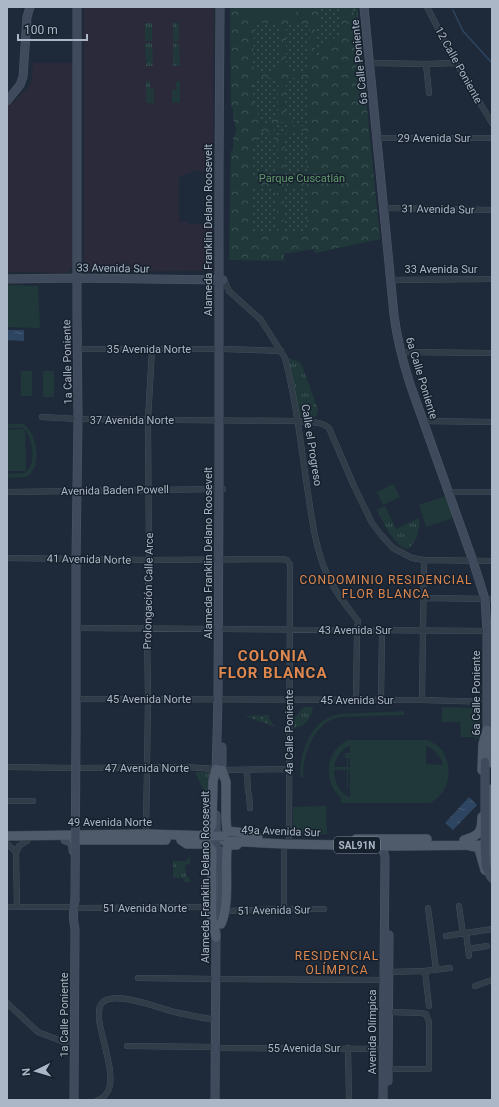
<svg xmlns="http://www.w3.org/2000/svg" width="499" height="1107" viewBox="0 0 499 1107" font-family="Roboto,sans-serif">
  <defs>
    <pattern id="grass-tufts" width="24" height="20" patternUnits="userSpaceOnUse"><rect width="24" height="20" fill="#20383a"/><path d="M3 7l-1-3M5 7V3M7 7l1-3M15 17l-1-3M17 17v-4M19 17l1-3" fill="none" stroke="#3e5355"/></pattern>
    <pattern id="park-crowns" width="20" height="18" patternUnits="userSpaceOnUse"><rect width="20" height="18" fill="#20383a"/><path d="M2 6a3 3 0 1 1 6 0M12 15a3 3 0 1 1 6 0" fill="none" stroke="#3e5355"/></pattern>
    <pattern id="garden-dots" width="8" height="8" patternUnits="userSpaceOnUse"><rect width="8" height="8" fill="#20383a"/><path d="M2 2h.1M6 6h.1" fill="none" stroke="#3e5355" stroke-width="1.8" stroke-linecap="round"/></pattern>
    <pattern id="water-ripples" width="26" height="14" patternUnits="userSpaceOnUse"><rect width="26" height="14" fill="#2d4560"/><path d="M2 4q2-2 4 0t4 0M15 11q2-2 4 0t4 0" fill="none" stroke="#495e75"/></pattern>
  </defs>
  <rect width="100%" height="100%" fill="#1e2a39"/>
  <path fill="#2b2a3a" d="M84 7H214L213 171H195L179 177V221L188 222V224H213V269L211 271 84 272Z
    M33 63H74L73 267 68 273 10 272H7V107L15 101 30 85 32 78Z"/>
  <path fill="url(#grass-tufts)" d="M145 23H152V41H145Z
    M173 23H179V41L173 42Z
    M145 43H152L153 66H146Z
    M173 43H179L180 66H173Z
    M146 81H150V89H154V103H146Z
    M176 81H180V103H172V90L176 89Z
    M289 358 299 362 302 366 318 409 317 415 314 418H303L299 415 297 401 288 360Z
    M385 506 396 529 419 518C420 529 418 541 408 549 394 547 383 521 377 510Z
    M304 707H313C311 719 306 726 294 728V718Z
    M195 772H208L211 775V795L207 798Z
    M188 858H190V864L185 865 186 877H189L190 882H184L183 878H173V861H187Z"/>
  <path fill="url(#park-crowns)" d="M231 7H357L380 239 315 253 314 249 284 254V261L229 260 231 151 233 149V139L235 135 236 129 233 118V109L231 106 230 11Z"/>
  <path fill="url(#garden-dots)" d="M320 7H357L360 37 356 38C355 30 359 11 348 9 346 9 343 10 341 10 341 18 337 25 342 33 333 40 319 44 319 58L321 60 319 61 315 58V26H320Z
    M259 23 277 24H279V67L274 72 256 71 253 69 254 26 255 25Z
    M287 24H307L310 26 309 73H290L286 68V26Z
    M256 78H274L278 83V114L272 119 269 124H260L258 113 253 104V81L254 79Z
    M289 78H309V126H293C293 120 291 116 285 114L286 82Z
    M274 129a7 7 0 1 1 14 0a7 7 0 1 1-14 0Z
    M293 131H308L307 180 284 179 285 142 291 136Z
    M259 133H269L273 138 278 141 277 179H251V152L256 145Z
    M252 187H277V233H252Z
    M284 187H308L307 233H283Z
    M269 715V719L275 727 245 716Z"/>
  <path fill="#20383a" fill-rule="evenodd" d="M246 7H264V17H246Z
    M268 7H296V18H268Z
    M7 285 38 286 40 328 7 327Z
    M21 371H32V396H21Z
    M43 371H54V397H43Z
    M7 424H24C38 436 42 466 27 477L7 478V474L25 473C37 464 33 440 25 429L26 471H7V430L24 429 23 428H7Z
    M393 484 400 497 383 505 377 492Z
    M446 496 453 518 426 527 419 505Z
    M442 707 474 708 480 712 479 739H475V737H461L460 722H442Z
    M404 711V715L340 717C314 722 303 753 303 777H300C300 752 311 718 340 714Z
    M348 740H426C455 747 456 791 430 803H341V799H342C323 783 324 752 348 740ZM350 746V767H348V758H350V753H345V758H347V767H334C336 758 341 749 350 746ZM426 746C434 749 441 756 443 765L426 764ZM334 770H347V788H348V770H350V797C339 793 334 781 334 770Z
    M326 806 327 834H293V807Z"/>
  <path fill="url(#water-ripples)" d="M7 330H24V341L7 340Z
    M469 797 477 805 453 830 445 823Z"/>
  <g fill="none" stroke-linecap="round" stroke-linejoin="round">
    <path stroke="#2d4560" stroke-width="1.5" d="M453 10 463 31 492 63"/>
    <defs>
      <path id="street" d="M427 7 456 63 492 123
        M370 63 426 64 456 63
        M426 64 429 93
        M377 138H492
        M384 208 492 210
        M224 280 229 291 261 320 285 358 287 366C296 403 301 442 306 480 311 511 314 544 326 572 334 591 346 605 358 621L357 630 356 700
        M391 280 492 279
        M78 349H220
        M224 349 281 351
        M401 352 492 353
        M42 417 78 419 297 421C307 422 322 421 329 428L354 486 372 523 382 536 393 548 412 558 424 560 492 561
        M423 421 492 422
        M7 492 223 489
        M448 492H492
        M7 558 149 560 282 559 287 560 290 564V566L289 838
        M423 598 492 599
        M76 628 492 631
        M76 699 422 700 492 702
        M381 700 382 630
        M422 700 424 560
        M7 767 73 768
        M78 768 186 767 216 769
        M222 770 289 769
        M247 770 248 792 249 794 250 808
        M7 801H33
        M146 834 148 699 147 629 149 560 148 420 152 349
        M7 844 13 849 16 853
        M459 906 463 934
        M7 907H74
        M17 907 16 853 19 846 27 841
        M77 908 212 907
        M428 908 436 969
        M284 909V844
        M225 911 284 909H324
        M466 933 469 956
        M446 936 492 929
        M468 949 487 946
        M425 971 429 1006
        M389 972 424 971 450 968
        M138 978 216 979
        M221 979 387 980
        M475 986 492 980
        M7 1003 38 1032 69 1044 75 1045
        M127 1046 216 1047
        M220 1048 386 1049
        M348 1048 349 1100
        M389 1069H429V1022L426 1014 421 1013 389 1012
        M98 1100C103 1098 107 1094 109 1089 115 1073 101 1037 99 1019 99 1014 98 1006 103 1002 116 990 164 1010 179 1013 191 1016 204 1018 216 1020"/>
      <path id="secondary" d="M364 7 394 315C397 339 403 362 410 384L473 561 485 599 487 631V735
        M7 101 20 85 23 77 27 17 30 7
        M7 279 77 278 223 280
        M76 727V559L78 419 77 313V7
        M222 747V775
        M216 775 218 699 219 489V169L220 7
        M65 840C72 841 73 845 73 851
        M379 845 384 853 385 857 383 1100
        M216 859V815
        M221 915 222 851
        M388 1081 389 935
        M74 1100 75 929C73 920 73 910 75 901
        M215 1100 216 931"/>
      <path id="primary" d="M488 732 492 763
        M222 770 226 782V819L227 831 254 834 258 837
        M482 770 483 744 487 730
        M492 789 490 829 492 837
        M7 836 146 834 214 836
        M201 836 209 830 212 825 213 781 216 769
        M356 839H427
        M74 840H166
        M181 840 187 844H207L212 850V917L216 937
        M464 840C479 836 482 832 482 817
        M224 841 284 844 393 846 492 845
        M470 846 476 847 479 849 485 870
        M492 846 489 848V850L492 867
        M221 924C230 904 225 871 227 849 228 844 233 845 237 845"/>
    </defs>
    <use href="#street" stroke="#4c5764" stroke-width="6"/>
    <use href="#secondary" stroke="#4c5764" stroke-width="9"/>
    <use href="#primary" stroke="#3b4553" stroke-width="10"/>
    <use href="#street" stroke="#313c49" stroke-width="5.5"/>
    <use href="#secondary" stroke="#3f4b5d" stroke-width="8"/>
    <use href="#primary" stroke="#4f5b6a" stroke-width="9"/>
    <defs>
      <path id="secondary-bridge" d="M485 762V852L486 867 492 879
        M75 901 76 727"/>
      <path id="primary-bridge" d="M214 836H224"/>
    </defs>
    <use href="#secondary-bridge" stroke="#4c5764" stroke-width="9" stroke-linecap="butt"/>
    <use href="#primary-bridge" stroke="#3b4553" stroke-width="10" stroke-linecap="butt"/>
    <use href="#secondary-bridge" stroke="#3f4b5d" stroke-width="8"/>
    <use href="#primary-bridge" stroke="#4f5b6a" stroke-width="9"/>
  </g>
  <g text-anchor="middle" stroke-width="3" stroke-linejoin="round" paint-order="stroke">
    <rect fill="#17212e" stroke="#7f8a98" stroke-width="1" x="334" y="837" width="46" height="16" rx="3"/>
    <g font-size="10" font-weight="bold" fill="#abb7c6">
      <text x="357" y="849">SAL91N</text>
    </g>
    <g font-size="11" fill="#abb7c6" stroke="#17212e">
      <text transform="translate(359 62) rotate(-96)" y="4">6a Calle Poniente</text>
      <text transform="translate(459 65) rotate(61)" y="4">12 Calle Poniente</text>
      <text x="434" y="142">29 Avenida Sur</text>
      <text transform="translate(438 209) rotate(1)" y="4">31 Avenida Sur</text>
      <text transform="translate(208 230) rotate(-90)" y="4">Alameda Franklin Delano Roosevelt</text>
      <text transform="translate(113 268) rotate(1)" y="4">33 Avenida Sur</text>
      <text x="441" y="273">33 Avenida Sur</text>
      <text x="149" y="353">35 Avenida Norte</text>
      <text transform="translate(67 362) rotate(-91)" y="4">1a Calle Poniente</text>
      <text transform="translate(422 378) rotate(73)" y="4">6a Calle Poniente</text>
      <text x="132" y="424">37 Avenida Norte</text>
      <text transform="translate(312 445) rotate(81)" y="4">Calle el Progreso</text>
      <text transform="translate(115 490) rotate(-1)" y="4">Avenida Baden Powell</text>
      <text transform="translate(208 553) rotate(-90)" y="4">Alameda Franklin Delano Roosevelt</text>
      <text transform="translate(89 559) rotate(1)" y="4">41 Avenida Norte</text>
      <text transform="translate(148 591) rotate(-89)" y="4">Prolongación Calle Arce</text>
      <text x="355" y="634">43 Avenida Sur</text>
      <text transform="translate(476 693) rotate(-90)" y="4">6a Calle Poniente</text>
      <text x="149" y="703">45 Avenida Norte</text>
      <text x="357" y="704">45 Avenida Sur</text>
      <text transform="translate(289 732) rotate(-90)" y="4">4a Calle Poniente</text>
      <text x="147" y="772">47 Avenida Norte</text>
      <text x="110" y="826">49 Avenida Norte</text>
      <text transform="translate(281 831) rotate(2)" y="4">49a Avenida Sur</text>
      <text transform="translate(205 877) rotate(-90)" y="4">Alameda Franklin Delano Roosevelt</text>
      <text x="145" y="912">51 Avenida Norte</text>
      <text transform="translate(274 910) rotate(-1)" y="4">51 Avenida Sur</text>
      <text transform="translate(64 1015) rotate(-90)" y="4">1a Calle Poniente</text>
      <text transform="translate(372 1032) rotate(-90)" y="4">Avenida Olímpica</text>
      <text x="304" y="1052">55 Avenida Sur</text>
    </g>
    <g font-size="11" fill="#61996c" stroke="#17212e">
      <text x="302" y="182">Parque Cuscatlán</text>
    </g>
    <g font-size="12" letter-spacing="1" fill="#de884f" stroke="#17212e">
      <text x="386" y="584">CONDOMINIO RESIDENCIAL<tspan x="386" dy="14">FLOR BLANCA</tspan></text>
      <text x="337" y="960">RESIDENCIAL<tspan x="337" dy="14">OLÍMPICA</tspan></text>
    </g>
    <g font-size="15" font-weight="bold" letter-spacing="1" fill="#de884f" stroke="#17212e">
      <text x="273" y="661">COLONIA<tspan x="273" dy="17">FLOR BLANCA</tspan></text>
    </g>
  </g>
  <rect width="499" height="1107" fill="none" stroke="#abb7c6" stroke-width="16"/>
  <g transform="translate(36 1071) rotate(265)" stroke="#17212e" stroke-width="3" paint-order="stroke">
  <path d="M0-3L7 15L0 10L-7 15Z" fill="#abb7c6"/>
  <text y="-6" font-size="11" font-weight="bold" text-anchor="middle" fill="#abb7c6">N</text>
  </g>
  <path d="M18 34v6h69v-6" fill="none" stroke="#abb7c6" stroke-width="2"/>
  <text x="24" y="34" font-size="12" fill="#abb7c6" stroke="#17212e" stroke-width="3" paint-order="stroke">100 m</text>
</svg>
